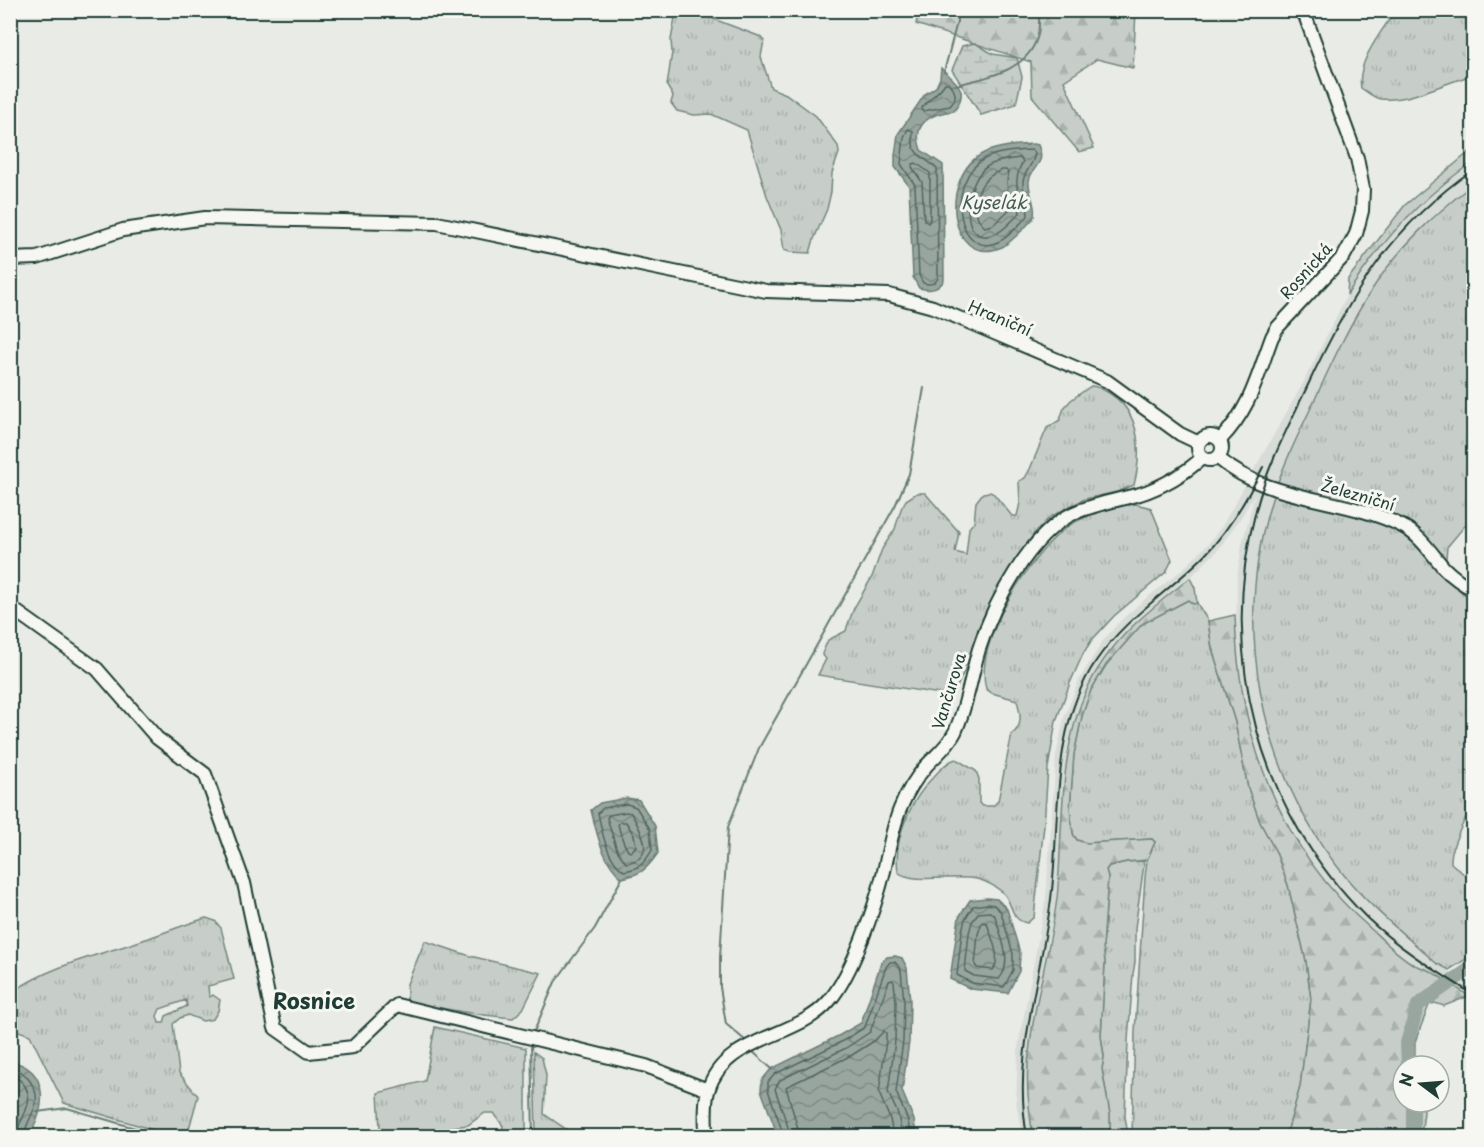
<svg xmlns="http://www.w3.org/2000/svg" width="1484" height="1147" viewBox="0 0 1484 1147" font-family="'Playpen Sans',sans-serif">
  <defs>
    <pattern id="grass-tufts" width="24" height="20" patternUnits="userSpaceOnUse" patternTransform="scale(1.5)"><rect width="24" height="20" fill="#c7cec9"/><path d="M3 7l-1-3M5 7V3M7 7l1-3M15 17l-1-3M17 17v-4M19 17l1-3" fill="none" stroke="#aab2ad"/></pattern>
    <pattern id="forest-firs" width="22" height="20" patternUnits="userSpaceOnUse" patternTransform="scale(1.5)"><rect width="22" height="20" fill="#c7cec9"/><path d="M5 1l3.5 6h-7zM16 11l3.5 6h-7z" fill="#aab2ad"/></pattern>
    <pattern id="wetland-marsh" width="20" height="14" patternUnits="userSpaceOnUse" patternTransform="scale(1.5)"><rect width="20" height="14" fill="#c7cec9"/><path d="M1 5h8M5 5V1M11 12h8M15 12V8" fill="none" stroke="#aab2ad"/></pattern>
    <pattern id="water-waves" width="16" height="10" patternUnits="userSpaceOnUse" patternTransform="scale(1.5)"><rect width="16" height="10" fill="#99a6a0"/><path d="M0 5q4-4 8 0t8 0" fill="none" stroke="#7c8883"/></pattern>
  </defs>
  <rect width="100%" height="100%" fill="#e9ebe7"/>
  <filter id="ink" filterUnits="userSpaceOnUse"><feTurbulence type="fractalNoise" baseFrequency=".0167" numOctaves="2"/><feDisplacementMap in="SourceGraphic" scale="12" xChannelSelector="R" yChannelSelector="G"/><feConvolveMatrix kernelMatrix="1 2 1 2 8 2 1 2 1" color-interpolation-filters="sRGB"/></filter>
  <g filter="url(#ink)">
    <path fill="#d8dcd8" d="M1473 162V184L1435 215 1388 266 1374 286 1349 329 1330 366 1291 449 1273 495 1260 548 1255 579 1253 615 1256 665 1267 727 1281 767 1304 816 1344 876 1371 905 1436 963 1473 986V999L1427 970 1414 965 1358 918 1330 887 1310 860 1275 800 1250 732 1238 668 1236 640 1237 577 1242 544 1255 494 1242 516 1218 550 1190 578 1146 612 1111 648 1089 685 1080 704 1067 757 1056 899 1028 1065 1027 1101 1033 1136H1022L1016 1102 1018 1047 1046 897 1056 755 1064 718 1079 680 1102 642 1119 622 1139 604 1183 569 1209 543 1222 526 1302 385 1347 295 1374 255 1423 201Z"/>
    <path fill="url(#grass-tufts)" stroke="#73867e" stroke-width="1.5" fill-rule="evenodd" d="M679 11 703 15 761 37 764 40 761 57 771 88 786 94 816 116 838 146 839 153 832 173 831 192 827 209 814 239 810 253 790 252 784 250 781 230 767 196 747 130 711 114 694 115 677 111 671 103 673 96 667 86 672 52 671 40 676 12Z
      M1395 11H1473V75C1446 82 1410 102 1381 99 1375 99 1367 92 1361 88 1356 62 1382 31 1395 11Z
      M1473 149V162C1422 197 1380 242 1347 295L1348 279 1405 205Z
      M1473 184V516L1447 547 1445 568 1456 587 1473 601V800C1467 820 1450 842 1451 863L1473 882 1474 954 1449 970 1436 963C1405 935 1371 908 1344 875 1258 769 1231 623 1274 493 1285 460 1301 429 1316 397 1333 360 1350 323 1373 288 1399 247 1435 214 1473 184Z
      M1091 386C1099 386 1105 391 1112 395 1141 414 1142 454 1134 485L1117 492 1085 499 1066 508 1049 518 1033 535 989 605 978 629 970 658 953 696 818 675 826 659 822 654 828 640 846 631 847 627 854 608 872 577 882 549 895 529 901 509 906 500 917 493H925L959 532 955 552 966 555 969 528 974 522 976 502 983 493 990 492 994 494 1012 516H1017L1020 503 1019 481 1025 478 1030 469 1047 428 1060 420 1064 408 1071 400Z
      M1136 504 1151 508 1172 560 1166 572 1114 616 1091 641 1083 654 1070 683 1056 721 1048 768 1044 825 1034 917 1027 923C1011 920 1013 906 1005 895 999 888 986 881 977 879 956 874 913 885 898 872 893 835 912 798 937 773 943 767 948 761 956 759L976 771 979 779V803L983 806H993L998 801 1012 734C1024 726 1020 712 1017 700L992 693 986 689C973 642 1031 554 1067 527 1083 516 1116 506 1136 504Z
      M1188 600 1193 604 1197 603 1208 621 1212 648 1235 722 1248 788 1260 822 1276 852 1288 885 1306 961 1311 999 1300 1087 1286 1136H1132L1135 1032 1145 877 1147 860 1155 842 1152 839 1086 843 1077 840 1073 834 1070 809 1074 754 1082 716 1091 690 1106 665 1142 624Z
      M1143 861 1144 864 1135 928V962L1133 974 1128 1040 1125 1116 1128 1136H1110V1114L1102 1069 1104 1056 1101 1036 1105 962 1103 948 1108 877 1106 870 1109 866 1127 862Z
      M206 918 215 921 221 928 234 979 208 986 209 997 213 995 220 1000 218 1011 213 1019 203 1021 188 1015 180 1018 173 1024 179 1073 198 1096 187 1136H174L64 1103 30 1035 16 1030 11 1022V993C46 968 90 957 131 944 156 936 180 926 206 918ZM186 1000 187 1006 166 1016 164 1023H159L157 1016 160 1009Z
      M425 941 470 956 541 973 523 1009 513 1018C476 1015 442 1009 407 1001V984Z
      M435 1027 526 1048V1136H501L503 1126 494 1113H485L468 1125 453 1127 433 1136H383L380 1128 378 1093 425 1081Z
      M534 1052 542 1058 546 1075 544 1114 576 1136H536Z"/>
    <path fill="url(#forest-firs)" stroke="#73867e" stroke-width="1.5" d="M919 11H1136L1133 68 1097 59 1064 81 1094 148 1079 152 1032 96 1031 62 916 24Z
      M1190 578 1195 588 1197 603 1193 604 1188 600 1142 624 1106 665 1091 690 1082 716 1074 754 1070 808 1073 834 1077 840 1086 843 1152 839 1155 842 1147 860 1126 862 1109 866 1106 870 1108 877 1103 947 1105 962 1101 1036 1104 1057 1102 1069 1110 1114V1136H1033C1029 1112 1026 1089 1028 1064 1032 1008 1050 953 1057 898 1064 827 1057 752 1088 687 1110 640 1150 609 1190 578Z
      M1235 615C1238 735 1279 849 1371 929 1384 941 1398 955 1413 964 1417 967 1422 967 1426 969 1441 976 1455 987 1469 996L1444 1006 1435 1003 1429 1005 1415 1042V1058L1421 1063 1420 1066H1403V1102H1423L1424 1112 1421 1136H1286L1300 1087 1311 999 1306 961 1288 885 1276 852 1260 822 1248 788 1235 722 1212 648 1208 621Z"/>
    <path fill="url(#wetland-marsh)" stroke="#73867e" stroke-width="1.5" d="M975 43 993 54 1017 58 1022 77 1016 104 981 115 952 70 962 46Z"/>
    <path fill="url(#water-waves)" stroke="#687c75" stroke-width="1.5" d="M941 68C957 83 970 90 954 111 931 113 911 123 921 150L943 165 944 280C938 290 930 291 919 288L913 277 909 186 895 167V155L898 134 925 94 936 87 940 78Z
      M1034 144 1038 145C1047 164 1032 165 1029 181 1028 193 1038 208 1033 219 1025 227 1011 243 1002 247 947 270 939 174 984 153 999 146 1017 145 1034 144Z
      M627 798 639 800 655 826 658 853C646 870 642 874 622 878 602 861 597 834 591 810L600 803Z
      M987 898 997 899 1007 909 1020 953 1019 971 1008 993 971 989 950 979 959 917 970 900Z
      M895 956 902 958 907 968 910 1001 909 1042 902 1091 914 1120 916 1136H778L761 1090 762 1080 771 1069 840 1035 861 1023 881 963 887 957Z
      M10 1061C50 1069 47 1110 28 1136H11Z"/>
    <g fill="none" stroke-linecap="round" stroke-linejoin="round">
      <path stroke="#50675f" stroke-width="1.5" d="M945 83H948C956 90 958 98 950 106L923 111 922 108C929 98 939 93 945 83Z
        M908 129 913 131C910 157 922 154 937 169L938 278C935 284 929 285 923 283L919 275 915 185 901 164 904 137Z
        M1032 150 1035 153C1034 164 1025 170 1023 181 1022 192 1028 205 1028 216 1020 223 1010 236 1000 241 957 263 944 179 986 158 1000 151 1017 151 1032 150Z
        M1020 158 1023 162C1012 179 1019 194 1020 213 1013 219 1004 231 995 234 958 249 963 181 988 166 997 160 1010 159 1020 158Z
        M913 164 916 163 930 173V220L928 223 924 220 922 182 912 167Z
        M1002 170H1006L1008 172 1007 183 1010 209 993 225 985 227C971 217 975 192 985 181 990 175 995 173 1002 170Z
        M627 804 636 807 650 829 652 850C645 863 639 869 624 871 607 860 602 832 598 813L603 808Z
        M626 812 631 813C641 830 658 858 626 863L617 850 607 818 609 815Z
        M621 822H626L634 835 636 846 631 852 628 851C623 843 620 833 618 824Z
        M987 904 994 905 1001 912 1013 954V970L1004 987 972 983 957 975 962 931 965 919 973 906Z
        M990 912 995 916C1000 935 1014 963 999 979L974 976 965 971 969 933 972 922 978 913Z
        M982 922 987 923C991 937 1002 958 993 970L977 968 975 965 978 934Z
        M10 1067C19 1069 25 1073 30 1081 46 1104 27 1115 24 1136
        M10 1074C17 1077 21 1080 25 1086 36 1105 18 1119 16 1136
        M784 1136 768 1090V1082L775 1074 843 1041 865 1027 886 967 890 962H895L901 970 904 1002 903 1041 896 1092 908 1121 910 1136
        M791 1136 775 1089 780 1080 846 1048 870 1032 889 981 892 980 894 982 896 1002 895 1041 888 1092 898 1114 902 1136
        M800 1136 786 1087 852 1055 874 1041 884 1031 886 1033V1040L879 1093 890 1119 893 1136"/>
      <path stroke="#687c75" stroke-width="2" d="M944 72 957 22V10
        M956 85C986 77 1026 72 1037 38 1040 30 1039 19 1039 10
        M533 1034 555 982 595 928 622 878
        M531 1042 533 1136
        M747 1042 726 1024 720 987V957L728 827 759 748 895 506 909 474 924 388
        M752 1051 772 1069
        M37 1112 67 1108 162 1136"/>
      <path stroke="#99a6a0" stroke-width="14" d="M1408 1066 1407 1043 1418 1005 1474 966
        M1413 1102V1136"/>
      <defs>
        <path id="secondary" d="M10 259 37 258 123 230 205 218 437 223 766 291 889 295 933 307 1107 381 1180 434 1199 443
          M1198 448a12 12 0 1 1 24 0a12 12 0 1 1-24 0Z
          M1220 440C1251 408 1257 377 1272 337L1277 328 1344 256 1356 234 1362 211 1363 189 1357 158 1303 10
          M1218 458C1270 503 1343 496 1402 526 1420 535 1431 553 1444 568 1453 577 1463 584 1474 590
          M10 607 97 669 157 738 205 774 244 883 275 1028 309 1052 353 1047 397 1005 646 1066 708 1090
          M706 1136C706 1122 704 1105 708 1091 723 1036 797 1039 829 1001 853 973 875 907 884 871 889 850 892 829 900 809 906 794 915 779 926 766 936 755 948 746 955 732 967 706 971 676 979 649 993 604 1030 534 1074 513 1095 504 1118 500 1140 494 1162 487 1186 473 1203 457"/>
      </defs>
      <use href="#secondary" stroke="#1f3d34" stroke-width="16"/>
      <use href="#secondary" stroke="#f6f6f2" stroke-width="12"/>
      <path stroke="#1f3d34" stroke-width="2" d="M1474 169C1390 227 1349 297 1307 387 1288 427 1267 467 1256 510 1217 655 1259 811 1366 917 1398 948 1436 971 1474 995
        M1027 1136C1012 1054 1041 980 1051 899 1061 819 1049 731 1096 661 1125 618 1167 593 1203 557 1228 532 1247 499 1263 467"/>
    </g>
  </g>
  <g text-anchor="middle" stroke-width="6" stroke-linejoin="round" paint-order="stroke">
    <g font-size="16" fill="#1f3d34" stroke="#f6f6f2">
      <text transform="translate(1306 271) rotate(-48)" y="6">Rosnická</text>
      <text transform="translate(1000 318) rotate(23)" y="6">Hraniční</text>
      <text transform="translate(1358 495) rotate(16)" y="6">Železniční</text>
      <text transform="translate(949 691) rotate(-73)" y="6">Vančurova</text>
    </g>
    <g font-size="18" font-style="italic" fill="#445c54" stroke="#f6f6f2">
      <text x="994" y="209">Kyselák</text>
    </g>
    <g font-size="22" font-weight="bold" fill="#1f3d34" stroke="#f6f6f2">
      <text x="314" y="1009">Rosnice</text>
    </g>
  </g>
  <rect width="1484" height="1147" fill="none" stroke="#f6f6f2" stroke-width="36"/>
  <rect x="18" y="18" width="1448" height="1111" fill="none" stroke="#1f3d34" stroke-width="2" filter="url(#ink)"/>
  <g transform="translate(1421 1084) rotate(286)"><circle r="28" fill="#f6f6f2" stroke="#a0aca6" stroke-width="1.5"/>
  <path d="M0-4.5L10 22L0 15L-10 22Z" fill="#1f3d34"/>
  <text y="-9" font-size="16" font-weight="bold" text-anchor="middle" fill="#1f3d34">N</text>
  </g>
</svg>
